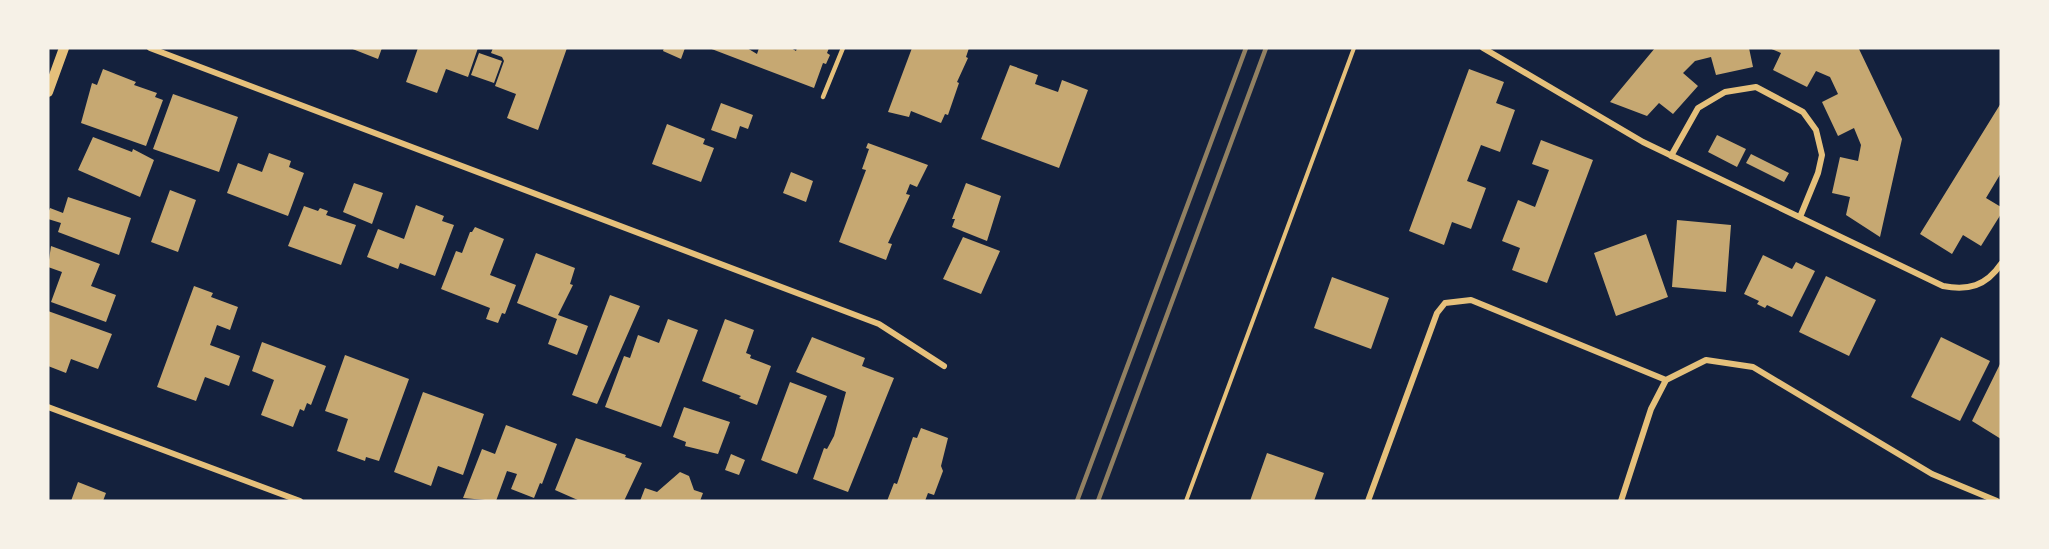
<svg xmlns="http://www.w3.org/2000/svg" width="2049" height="549" viewBox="0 0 2049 549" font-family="'Asap Condensed',sans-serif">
  <rect width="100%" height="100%" fill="#14213d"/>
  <path fill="#c6a872" d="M350 48H382L378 59Z
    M418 48H478L468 77 446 69 437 93 406 82Z
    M493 48H567L538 130 507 118 516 94 495 86 504 61 502 57 491 53Z
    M664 48H685L681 59 663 51Z
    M709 48H747L757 54 759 48H791L796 51 797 48H829L827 53 830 55 826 64 823 63 814 88Z
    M912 48H969L966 57 968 58 957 82 959 83 948 115 945 114 941 123 911 111 909 117 888 112Z
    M1655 48H1749L1753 67 1716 75 1711 57 1695 61 1683 73 1698 86 1673 114 1659 103 1647 116 1610 102Z
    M1769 48 1859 49 1902 139 1880 237 1846 215 1850 197 1832 193 1840 157 1858 161 1861 145 1854 128 1838 136 1822 102 1838 94 1830 77 1816 71 1807 87 1773 70 1781 53Z
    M479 53 502 61 494 83 471 75Z
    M1010 65 1038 75 1035 84 1058 92 1062 80 1088 90 1059 168 981 139Z
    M103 69 136 82 134 85 157 93 155 97 163 100 146 146 81 123 92 83 97 85Z
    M1469 69 1504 82 1496 103 1515 110 1500 152 1481 145 1467 181 1486 188 1471 229 1452 222 1444 245 1409 231Z
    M173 94 238 117 219 172 153 149Z
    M721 103 753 115 748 129 740 126 736 139 711 130Z
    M2001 103V173L1986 198 2001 207V214L1981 246 1963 235 1952 254 1920 234Z
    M667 124 705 139 703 144 714 148 701 182 652 164Z
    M1717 135 1746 149 1737 167 1708 152Z
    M93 137 132 152 133 149 154 160 140 197 78 170Z
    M1541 140 1593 160 1547 283 1512 270 1520 248 1502 241 1518 200 1535 207 1549 170 1532 164Z
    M868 143 928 165 917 187 910 184 906 194 910 195 888 243 892 244 886 260 839 242 866 170 862 169 869 149 866 148Z
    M269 153 291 161 289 167 304 173 288 216 227 193 238 163 262 172Z
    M1751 154 1789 173 1784 182 1746 163Z
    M791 172 813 181 806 202 783 193Z
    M354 183 383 193 372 224 343 212Z
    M966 183 1001 196 987 241 952 227 955 219H952Z
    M170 190 196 200 178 252 151 242Z
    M68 197 131 218 119 255 58 232 61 223 48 219V213L50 208 63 213Z
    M416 205 444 216 442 221 454 225 435 276 400 263 398 269 367 257 378 229 404 239Z
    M304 206 318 211 320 208 328 211 326 215 356 225 341 265 288 246Z
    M1677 220 1731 225 1726 292 1672 287Z
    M475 227 504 239 490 275 516 285 505 314 502 313 498 323 486 319 490 308 441 289 456 251 462 253 470 232H472Z
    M1646 234 1668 297 1616 316 1594 253Z
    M963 237 1000 251 981 294 943 279Z
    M51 246 100 264 91 286 116 295 106 322 51 302 62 272 48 267Z
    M536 253 575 268 570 284 573 285 558 315 588 326 577 355 548 344 557 319 517 303Z
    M1763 255 1792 269 1796 262 1815 271 1792 317 1767 305 1765 308 1757 304 1759 301 1744 294Z
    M1826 276 1876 300 1849 356 1799 332Z
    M1332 277 1389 298 1371 349 1314 328Z
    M194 286 213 293 211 297 238 307 230 330 217 325 210 345 240 356 229 386 205 377 196 401 157 387Z
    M610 295 640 306 597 404 572 395Z
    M48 311 112 334 98 369 71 359 66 373 48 366Z
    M668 319 698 330 661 427 605 407 624 356 630 358 638 335 659 343Z
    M725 319 754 330 746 353 751 355 750 358 771 366 757 405 739 398 741 396 702 381Z
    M812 337 865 358 862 366 894 378 848 492 813 479 824 448 827 449 834 436 846 392 796 372Z
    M1941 337 1990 361 1960 421 1911 397Z
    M262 342 326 366 311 405 307 403 304 411 300 409 293 427 261 415 274 380 252 371Z
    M345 355 409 379 379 461 366 457 365 461 337 451 348 419 325 411Z
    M2001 362V439L1972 421Z
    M790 382 827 396 797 474 761 460Z
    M423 392 484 414 463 475 438 466 431 486 394 472Z
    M684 407 730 422 718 454 685 446 686 442 673 437Z
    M506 425 557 444 542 484 540 483 534 498 511 489 517 474 507 471 496 501 463 498 482 449 495 454Z
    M921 428 948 438 941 466 943 471 934 495 928 493 925 501H887L894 483 897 484 913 437 917 438Z
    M576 438 626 455 625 457 642 463 624 501H580L555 490Z
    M1267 453 1324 473 1314 501H1250Z
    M731 454 745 460 739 475 725 470Z
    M680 472 689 476 694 490 703 493 700 501H640L645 488 657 492Z
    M78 482 106 493 103 501H71Z"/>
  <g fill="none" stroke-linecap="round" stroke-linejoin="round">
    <path stroke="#e5c07b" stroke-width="4" d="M1186 501 1354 48"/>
    <path stroke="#e5c07b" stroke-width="4.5" d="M823 97 843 48"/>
    <path stroke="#e5c07b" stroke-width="6" d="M150 48 879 324 944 366
      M1483 48 1643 142 1943 286C1968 291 1986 286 2001 264
      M1671 156 1698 108 1725 92 1756 87 1803 112 1816 130 1822 155 1818 173 1800 217
      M1666 380 1706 360 1753 367 1932 474 1997 501
      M48 407 300 501
      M1368 501 1437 313 1445 303 1471 300 1666 380
      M1621 501 1651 409 1666 380"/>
    <path stroke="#e5c07b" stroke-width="10" d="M48 92 64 48"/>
    <path stroke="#918062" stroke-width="4.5" d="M1077 501 1246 48
      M1098 501 1266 48"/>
  </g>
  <rect width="2049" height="549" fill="none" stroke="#f6f1e7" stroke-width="99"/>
</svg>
